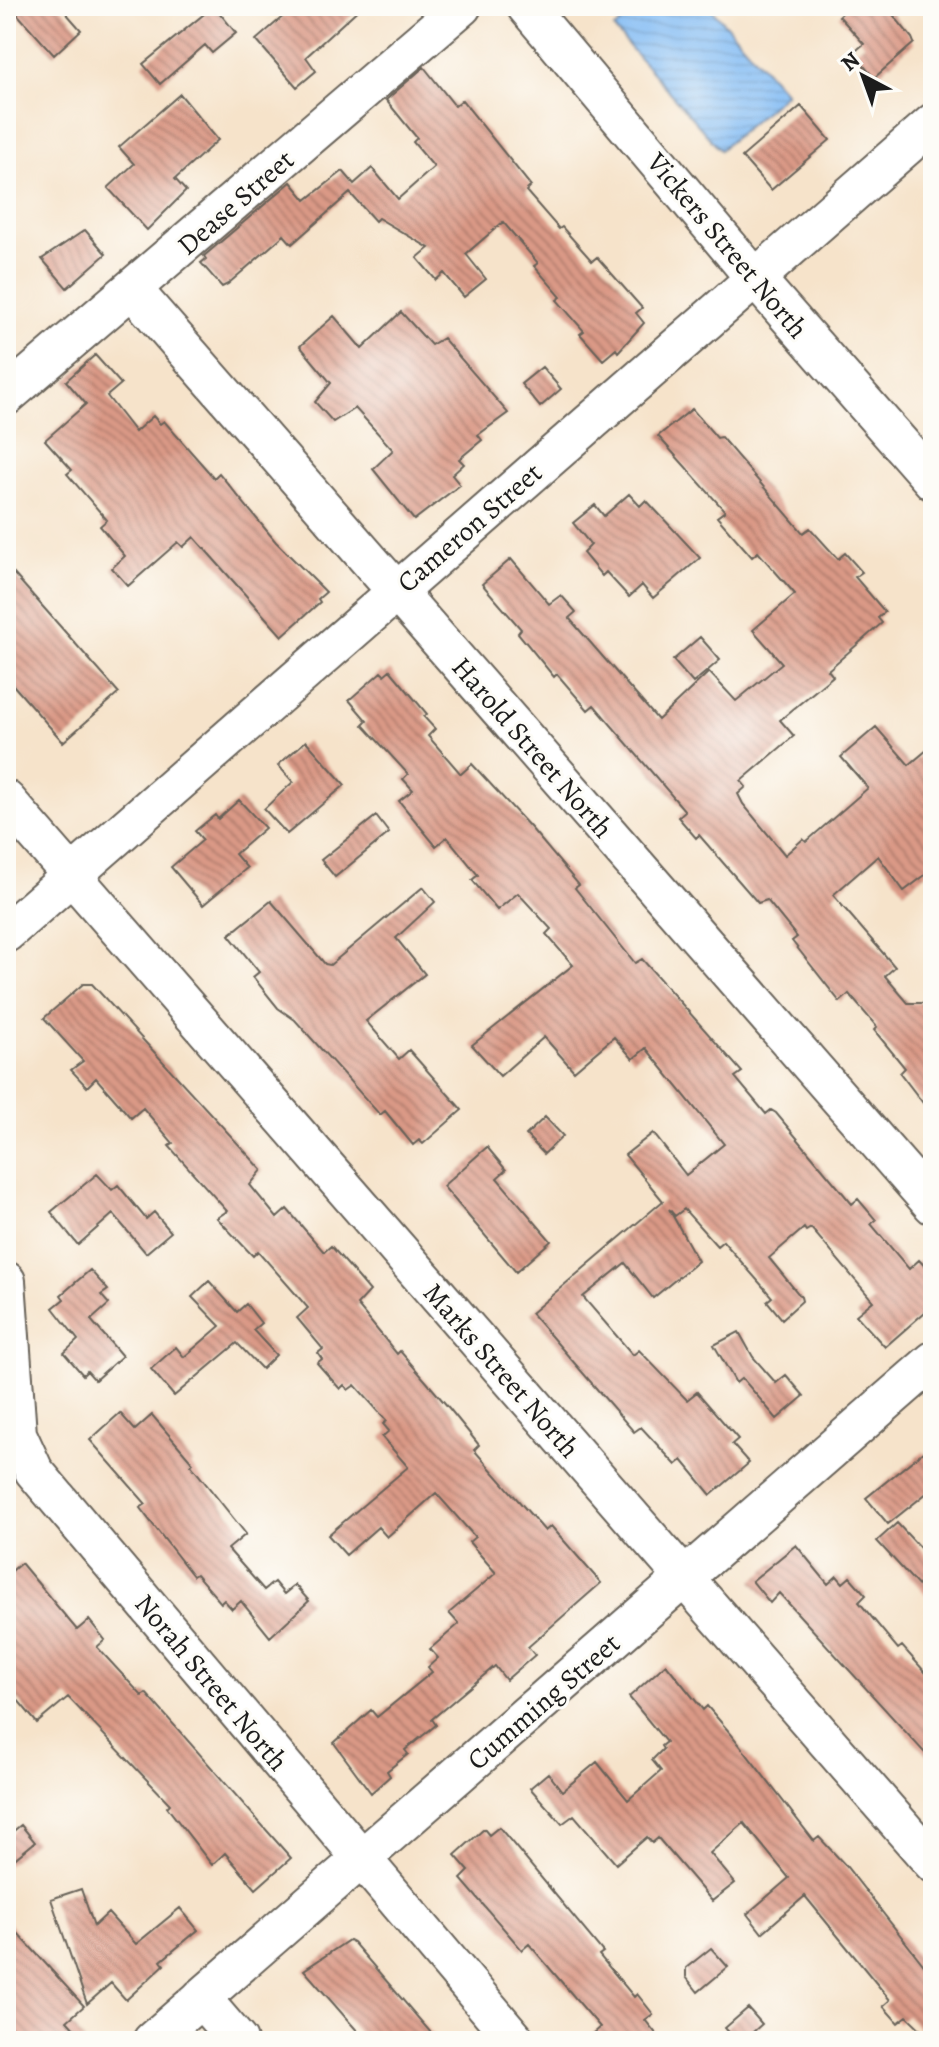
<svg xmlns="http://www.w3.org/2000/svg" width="939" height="2047" viewBox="0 0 939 2047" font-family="Alegreya,serif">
  <defs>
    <pattern id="water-rules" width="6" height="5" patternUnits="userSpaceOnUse" patternTransform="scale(2)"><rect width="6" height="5" fill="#83bcf4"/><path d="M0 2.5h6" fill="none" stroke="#71a1d1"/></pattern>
    <pattern id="building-back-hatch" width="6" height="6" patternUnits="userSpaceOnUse" patternTransform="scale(2)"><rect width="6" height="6" fill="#da9986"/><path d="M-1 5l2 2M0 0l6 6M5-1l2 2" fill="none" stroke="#b07c6d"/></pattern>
  </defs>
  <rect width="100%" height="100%" fill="#fdfcf7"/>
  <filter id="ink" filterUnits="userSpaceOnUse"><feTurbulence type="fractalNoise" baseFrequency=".0125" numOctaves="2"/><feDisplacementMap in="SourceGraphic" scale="16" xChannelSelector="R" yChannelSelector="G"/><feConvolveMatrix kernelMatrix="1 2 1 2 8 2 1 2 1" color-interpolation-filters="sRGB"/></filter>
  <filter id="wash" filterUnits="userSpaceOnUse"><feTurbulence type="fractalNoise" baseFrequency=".006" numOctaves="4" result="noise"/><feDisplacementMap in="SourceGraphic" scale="32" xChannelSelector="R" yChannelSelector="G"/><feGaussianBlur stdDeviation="1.8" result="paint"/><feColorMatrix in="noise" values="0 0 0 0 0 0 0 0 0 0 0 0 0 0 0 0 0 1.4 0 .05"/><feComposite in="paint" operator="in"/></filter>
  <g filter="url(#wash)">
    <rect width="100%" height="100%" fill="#f6e3ca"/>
    <path fill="url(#water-rules)" stroke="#506c88" stroke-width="2" d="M639 6H709L786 93 720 150 614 29Z"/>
    <g id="blocks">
      <path fill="url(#building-back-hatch)" d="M10 6H60L81 30 54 55Z
        M214 6 236 33 212 53 205 45 160 84 143 64Z
        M295 6H362L306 57 316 71 297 87 256 40Z
        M850 6H886L912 38 914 43 874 78 853 53 864 44 839 16Z
        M424 67 455 106 462 100 531 186 526 191 559 229 562 227 592 261 597 257 642 308 636 313 644 323 618 352 616 349 603 360 580 334 584 331 557 300 561 297 534 266 538 263 503 222 466 254 486 279 464 297 444 273 436 280 417 258 429 248 378 218 375 221 350 193 292 244 284 235 228 284 222 287 201 263 206 259 204 256 291 182 306 200 343 171 354 184 372 168 398 199 434 167 413 142 417 138 386 100Z
        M180 94 218 140 175 179 186 191 147 230 108 188 134 164 119 147Z
        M801 106 830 140 771 190 742 157Z
        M85 230 106 254 67 288 42 259Z
        M401 312 431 345 443 338 508 413 478 435 482 440 459 459 464 464 452 475 460 485 414 520 373 469 393 450 355 408 333 422 315 402 331 383 300 346 334 316 362 349Z
        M95 355 121 384 107 396 135 432 153 416 160 424 164 421 214 478 219 473 276 542 326 592 318 599 320 602 282 636 194 537 183 547 178 542 128 586 112 568 125 556 100 526 107 520 67 474 72 470 45 440 86 404 66 381Z
        M542 367 561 389 540 407 521 384Z
        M692 409 717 438 721 437 803 533 810 528 838 559 845 553 862 572 855 577 885 612 878 618 882 623 828 670 833 676 780 720 794 736 741 781 746 787 738 794 743 804 785 855 803 839 806 842 868 788 841 757 876 727 909 765 933 745V869L904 891 878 856 833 895 895 967 885 976 908 1003H933V1116L900 1073 905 1068 874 1030 877 1027 849 994 840 1002 792 941 797 937 767 900 758 903 699 835 696 838 678 817 685 811 594 705 588 710 557 674 554 677 518 633 521 629 482 584 511 559 549 604 561 595 576 612 569 618 658 720 709 672 736 701 782 663 753 630 795 594 758 552 752 557 717 517 725 511 658 436Z
        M629 494 640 506 646 500 700 558 653 598 642 585 629 597 606 572 602 576 583 553 591 545 573 523 595 505 604 516Z
        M6 565 119 693 63 742 6 677Z
        M700 637 720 660 693 683 673 660Z
        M390 670 427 714 424 717 435 729 428 736 461 774 472 764 531 828 579 885 575 888 635 963 642 959 742 1072 735 1077 766 1114 771 1110 776 1113 852 1204 858 1199 876 1220 871 1224 909 1269 919 1260 933 1275V1305L885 1347 856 1315 873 1301 811 1228 806 1231 804 1228 769 1258 801 1297 802 1301 782 1319 767 1301 772 1297 723 1241 717 1246 684 1209 675 1216 669 1209 698 1261 653 1298 625 1263 583 1297 633 1355 639 1350 687 1400 697 1392 738 1439 732 1444 749 1463 711 1495 682 1460 676 1465 641 1427 634 1432 531 1313 663 1201 625 1155 653 1133 686 1175 724 1144 646 1048 633 1059 614 1037 574 1071 544 1037 500 1076 472 1045 573 965 546 934 551 929 518 893 497 910 472 880 478 875 447 837 436 846 399 801 413 790 403 779 408 774 363 725 367 721 349 700 381 672 384 675Z
        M306 741 345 785 287 834 264 809 293 782 278 765Z
        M239 800 265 828 235 854 247 868 203 905 171 867 203 840 195 831 215 815 218 819Z
        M376 816 389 833 335 877 321 860Z
        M423 887 435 902 396 938 425 974 366 1021 399 1059 409 1050 462 1110 423 1144 419 1140 413 1145 385 1111 380 1115 295 1020 278 1008 253 977 259 972 229 935 271 901 325 964 330 965Z
        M83 984H92L262 1170 250 1185 277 1218 287 1209 324 1252 331 1246 353 1271 370 1291 357 1305 397 1354 400 1351 449 1408 479 1445 474 1450 545 1531 551 1526 601 1583 528 1647 535 1655 506 1680 495 1666 432 1719 436 1725 405 1750 408 1754 387 1771 390 1776 371 1793 334 1743 371 1710 377 1717 432 1672 428 1667 438 1658 430 1649 459 1624 449 1613 496 1573 469 1542 475 1537 436 1493 387 1537 378 1527 346 1555 328 1535 408 1467 382 1437 389 1431 383 1424 387 1421 355 1385 348 1390 344 1385 340 1389 317 1363 322 1359 318 1353 323 1349 297 1318 308 1308 258 1251 253 1256 217 1218 227 1211 169 1146 173 1143 143 1108 131 1118 96 1078 87 1087 71 1070 83 1061 44 1018Z
        M545 1117 563 1136 544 1154 526 1135Z
        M487 1147 506 1170 497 1178 551 1241 516 1272 443 1186Z
        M97 1174 112 1190 118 1185 146 1219 154 1212 171 1232 146 1253 113 1214 78 1245 51 1212Z
        M90 1270 108 1290 101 1295 109 1304 91 1320 122 1356 95 1380 87 1371 83 1375 64 1353 78 1340 53 1308 64 1299 61 1295Z
        M209 1281 237 1312 246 1304 261 1323 253 1330 276 1355 262 1369 237 1343 174 1396 151 1369 176 1347 184 1357 220 1326 192 1297Z
        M739 1332 753 1357 776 1383 786 1375 804 1396 777 1419 742 1378 736 1383 714 1345Z
        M120 1413 135 1430 152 1415 193 1463 191 1465 246 1534 228 1549 264 1590 274 1582 284 1594 295 1585 309 1601 270 1637 241 1601 232 1609 224 1600 221 1603 196 1574 193 1576 140 1508 146 1504 90 1440Z
        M923 1452 933 1464V1488L888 1524 866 1498Z
        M897 1523 933 1562V1602L877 1541Z
        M796 1545 828 1584 837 1576 843 1583 850 1577 866 1595 859 1602 898 1649 902 1646 933 1681V1762L779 1593 770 1603 752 1581Z
        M21 1563 77 1630 89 1620 105 1640 97 1647 142 1696 146 1693 291 1858 256 1889 225 1853 212 1865 167 1807 170 1804 68 1697 37 1723 6 1686V1576Z
        M666 1664 703 1710 707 1706 731 1734 814 1841 819 1837 846 1866 933 1977V2041L907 2016 898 2023 883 2006 890 2000 805 1896 762 1933 747 1914 789 1878 744 1823 710 1853 735 1883 712 1901 658 1838 652 1843 647 1837 616 1864 574 1815 562 1824 530 1788 548 1773 562 1791 597 1762 628 1800 661 1771 652 1760 663 1749 661 1746 666 1742 629 1697Z
        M21 1825 35 1842 6 1866V1837Z
        M499 1827 603 1952 599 1955 634 1997 637 1994 653 2014 645 2020 662 2041H584L600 2027 529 1944 522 1950 461 1879 469 1871 455 1855 484 1829 489 1835Z
        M81 1889 94 1926 108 1913 136 1944 180 1908 198 1930 161 1961 164 1965 126 2000 111 1983 87 2004 51 1899Z
        M6 1920 84 2006 67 2021 85 2041H23L6 2021Z
        M349 1940 353 1942 438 2041H366L304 1970Z
        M711 1948 728 1967 698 1992 686 1977V1968Z
        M748 2008 762 2024 743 2041H737L725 2028Z"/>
    </g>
  </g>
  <g filter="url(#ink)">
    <use href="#blocks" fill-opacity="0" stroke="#686259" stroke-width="2"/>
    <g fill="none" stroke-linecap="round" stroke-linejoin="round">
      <defs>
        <path id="minor" d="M526 6 754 277 933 481
          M133 290 933 1205
          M6 396 462 6
          M6 800 933 1863
          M6 933 933 123
          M6 1281 17 1434 34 1471 516 2041
          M201 1998 238 2041
          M152 2041 933 1361"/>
      </defs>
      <use href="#minor" stroke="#686259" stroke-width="42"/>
      <use href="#minor" stroke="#fff" stroke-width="38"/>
    </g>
  </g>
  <g text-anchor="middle" stroke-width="6" stroke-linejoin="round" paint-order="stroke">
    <g font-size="28" fill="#1c1c1c" stroke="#fdfcf7">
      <text transform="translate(235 202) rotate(-41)" y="10">Dease Street</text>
      <text transform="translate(728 245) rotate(50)" y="10">Vickers Street North</text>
      <text transform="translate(469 527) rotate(-41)" y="10">Cameron Street</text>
      <text transform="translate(533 747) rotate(49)" y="10">Harold Street North</text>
      <text transform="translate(502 1370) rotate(49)" y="10">Marks Street North</text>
      <text transform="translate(212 1682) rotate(50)" y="10">Norah Street North</text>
      <text transform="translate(543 1701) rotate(-41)" y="10">Cumming Street</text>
    </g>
  </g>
  <rect width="939" height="2047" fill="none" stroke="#fdfcf7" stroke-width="32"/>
  <g transform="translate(863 76) rotate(319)" stroke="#fdfcf7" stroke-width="6" paint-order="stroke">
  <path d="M0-6L14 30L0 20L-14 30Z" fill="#1c1c1c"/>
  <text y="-12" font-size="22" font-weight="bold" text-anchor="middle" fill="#1c1c1c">N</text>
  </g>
</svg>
